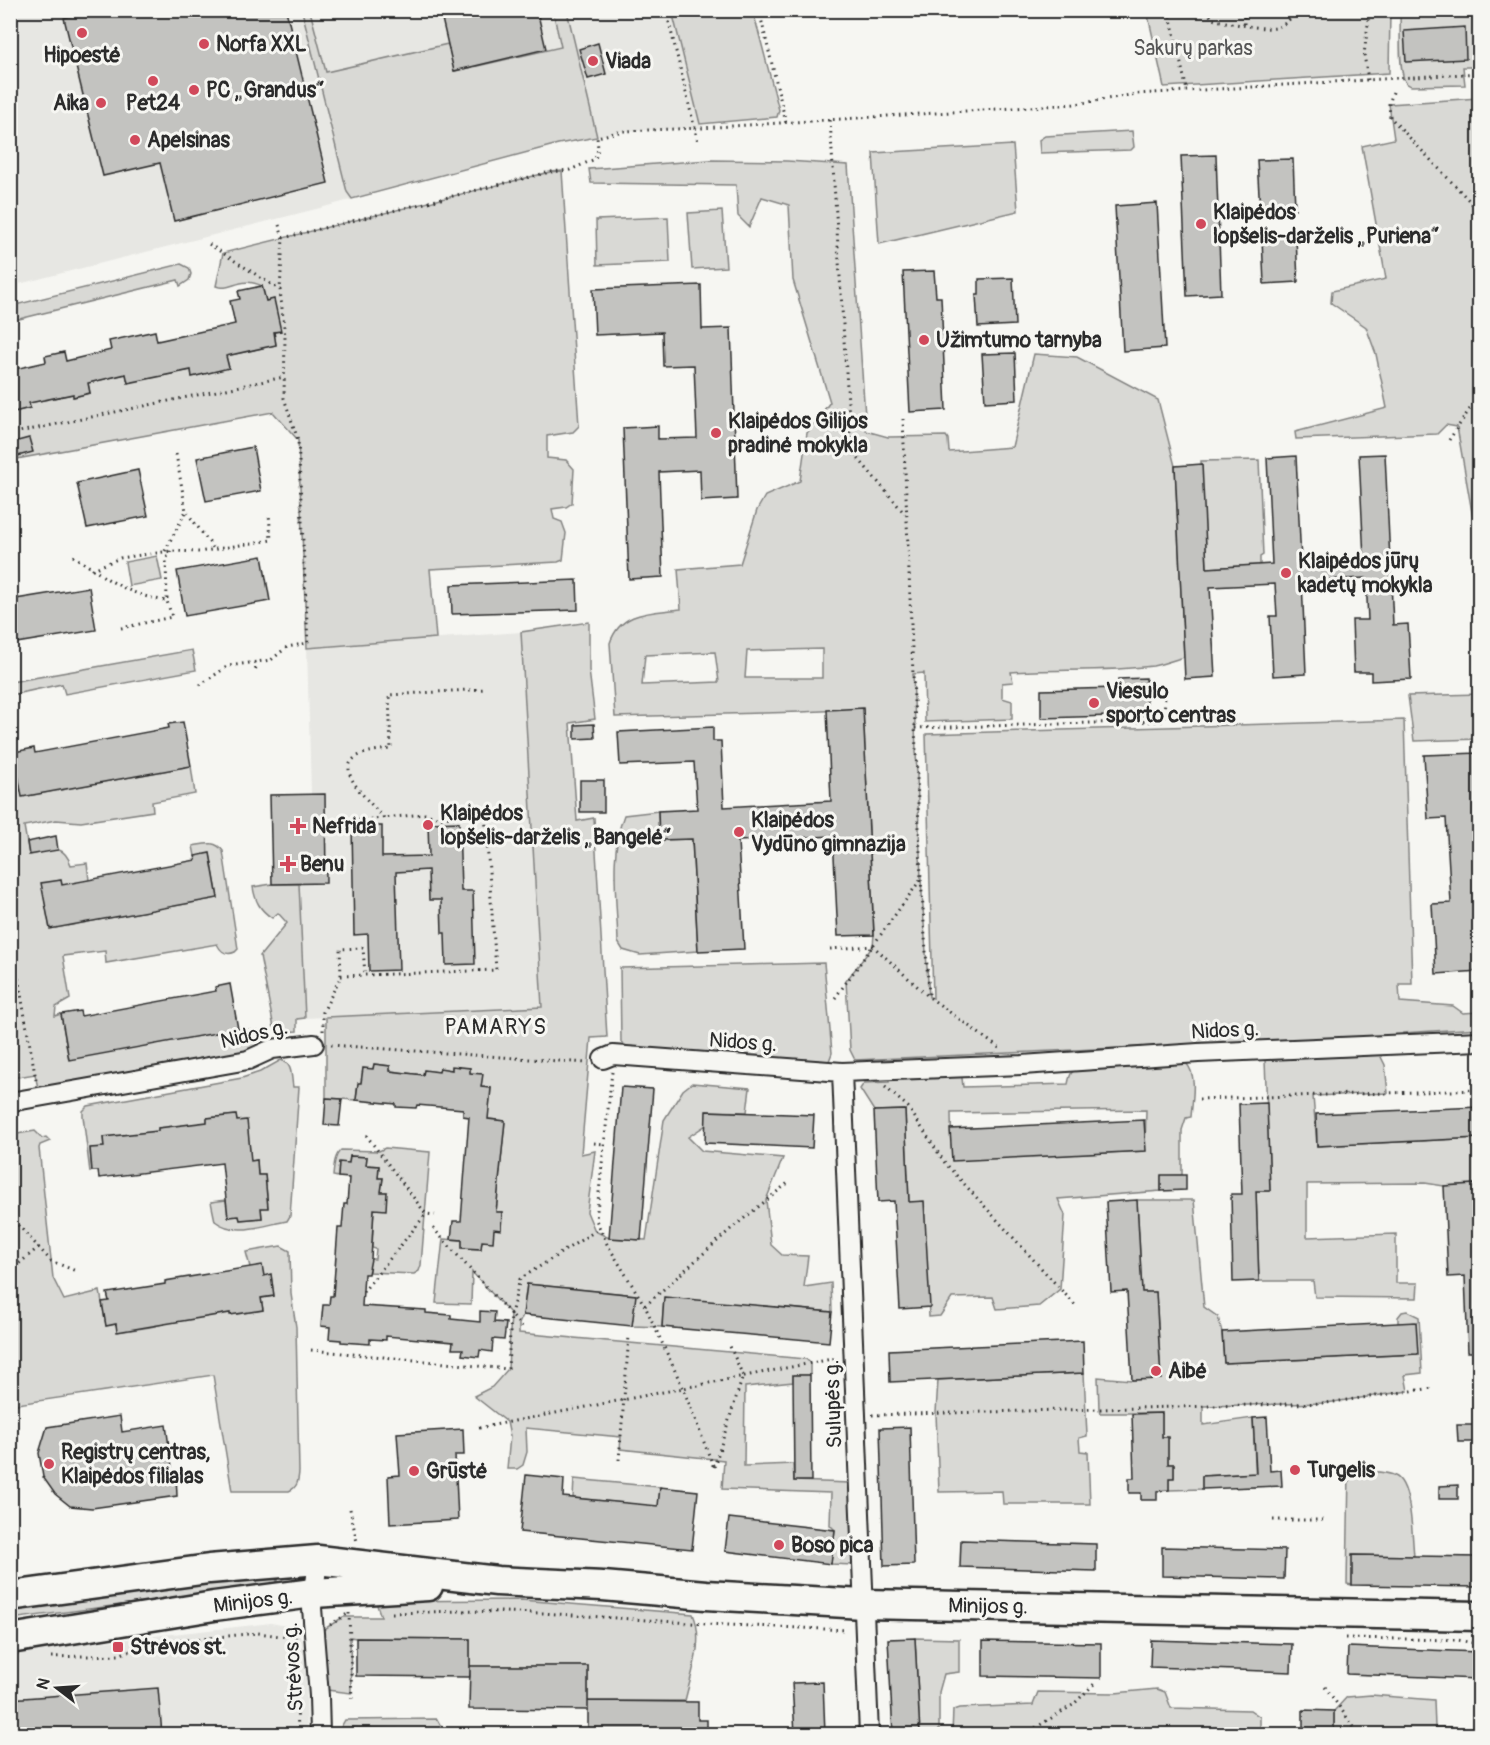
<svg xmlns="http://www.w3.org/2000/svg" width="1490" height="1745" viewBox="0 0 1490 1745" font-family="Pangolin,sans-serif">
  <rect width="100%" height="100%" fill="#f6f6f2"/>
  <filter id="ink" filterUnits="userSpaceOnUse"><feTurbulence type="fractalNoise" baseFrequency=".0167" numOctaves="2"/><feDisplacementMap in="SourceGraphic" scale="12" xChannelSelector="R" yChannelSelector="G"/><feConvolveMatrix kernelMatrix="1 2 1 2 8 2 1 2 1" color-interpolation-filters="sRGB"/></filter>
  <g filter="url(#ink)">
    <path fill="#e7e7e3" d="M10 11H672L701 128 623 131 558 144 320 208 11 286Z
      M521 632 542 1007 305 1018 299 884 326 883 325 794H311L307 648Z
      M271 1623 292 1627 298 1633 306 1647 307 1734H11L10 1652Z"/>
    <path fill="#d9d9d5" stroke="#828280" stroke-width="1.5" fill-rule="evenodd" d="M302 11H310L326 72 448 44 455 71 561 47 553 11H567L597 137 558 144 352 199 347 192Z
      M672 11H753L779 110 777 117 700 124Z
      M1147 11H1390L1389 73 1164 87Z
      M1400 11H1479V67H1463L1465 85 1411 86C1407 84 1406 84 1404 79 1398 62 1401 30 1400 11Z
      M1479 98H1480L1479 552 1457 427 1446 425 1437 434 1296 439 1295 432 1387 408 1376 354 1366 327 1331 303 1332 291 1386 279 1362 146 1394 139 1389 104Z
      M1132 131 1134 147 1131 150 1040 153 1039 140 1045 136Z
      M1013 145 1018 211 879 244 873 153Z
      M709 160 787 161 848 165 866 431 888 437 946 436 948 439 949 452 1012 447 1034 354 1077 357 1158 400 1175 466 1184 657C1174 660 1163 664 1153 666 1106 672 1058 669 1011 672L1013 682 1002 683V698L1012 701V719L925 722 924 673 913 674 921 879 929 997 933 998 926 734 1404 720 1412 984H1399L1400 1002 1453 1006 1463 1013 1479 1012V1028L1403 1033V1038L1268 1041 855 1060 850 1050 846 981 873 946 874 935 863 709 801 712 615 717 610 643C621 610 652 613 681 609L678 569 740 564 757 510 765 496 800 481 807 433 830 402 793 280 789 205 762 197 749 227 738 216 736 185 591 183 589 169ZM822 649V678H745L747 651ZM715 652 719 682 642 685 645 655Z
      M562 171 579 426 573 432 547 436V458L566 460 574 469 572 503 566 507 552 509 554 519 562 522 566 533 563 560 558 562 430 569 436 638 307 648 298 440 273 412 11 460 10 413 30 408 29 403 73 394 74 397 90 393 88 383 126 374 128 382 191 370 192 376 229 368 226 356 276 345 274 332 280 331 266 301 262 286C240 275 231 292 216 286L223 253 550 172Z
      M722 211 726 267 692 269 688 213Z
      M668 217 670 262 597 265 596 220Z
      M181 264 189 268 191 274 189 280 180 286 178 280 11 321V306Z
      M1259 460 1263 555 1260 557V565L1207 568 1201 461Z
      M157 556 162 580 129 586 125 562Z
      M589 622V670L595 719 570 723 577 821 594 818 607 1037 591 1038 581 1154 595 1151 587 1212 595 1231 609 1238 646 1240 664 1120 683 1090 692 1083 750 1088 747 1112 707 1111 706 1125 688 1137 702 1151 783 1158 766 1200 771 1245 782 1255 808 1256 804 1287 831 1283 832 1312 664 1298 662 1327 632 1326 635 1295 527 1284 523 1315 519 1324V1333L806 1359 810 1363V1375H793V1382L745 1387 744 1466 793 1464 794 1481 850 1483 853 1565 831 1564 835 1530 830 1525 831 1493 722 1489 724 1460 620 1449 621 1437 526 1428 527 1452 523 1465 517 1469H507L510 1436 507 1422 474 1396 492 1387 508 1369 511 1314 472 1272 471 1304 436 1303 443 1239 462 1240V1248L480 1249 482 1241 494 1229H501L502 1212H496L505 1121 481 1118 489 1108 491 1088 481 1087 482 1075 470 1073V1068L452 1067V1070L440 1069 439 1072 424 1070 423 1075 390 1071V1066L374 1064 373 1069 363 1068 361 1083 358 1084 356 1100 326 1098V1017L542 1007 521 632Z
      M192 650 196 670 65 694 62 684 11 695V682Z
      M1479 694V739L1414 741 1408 696Z
      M191 766 195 794 152 802 153 811 81 822 56 820 24 826 29 855C50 852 62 840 71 865L87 863 89 880 63 892 61 880 42 884 50 929 218 898 210 854 195 856 193 846C205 844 215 840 223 851L238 949 235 952C226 956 221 952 217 944L106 963 105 951 63 956 70 999 56 1007 55 1016 61 1014 69 1059 238 1029 257 1030 259 1040 257 1046 245 1053 38 1088 35 1074 11 1078V791L21 790 23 797Z
      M658 811 659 840 692 839 698 951 640 955 623 950 618 942C617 901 609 853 624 815Z
      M272 884H299L305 1018 297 1019V1031L280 1032 274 1028 260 956 287 923 278 913 272 918C260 910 255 901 253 887Z
      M824 963 832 1053 829 1061 629 1048 621 1042 620 968Z
      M1380 1055 1385 1065 1388 1093 1313 1096 1317 1146 1479 1138V1277L1474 1184 1444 1186 1425 1183 1307 1184V1237L1396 1234V1283H1418L1417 1298 1315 1297 1313 1281H1259L1256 1191H1270L1265 1060Z
      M281 1060C293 1064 291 1076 293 1087H299L290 1216 287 1221C264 1225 235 1237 215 1221L211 1202 226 1200 228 1217 239 1216 240 1220 262 1218 261 1208 268 1207 265 1175H258L257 1160 243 1162 250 1151 246 1120 237 1121 236 1115 207 1118 208 1131 158 1128 159 1136 103 1137 104 1147 90 1149 92 1171 90 1172 83 1116V1111L88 1106 242 1078 260 1072Z
      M1186 1063C1198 1075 1192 1101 1191 1117L1186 1118 1182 1130V1175L1161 1176V1191L1058 1199 1065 1215 1060 1289 1039 1306 997 1309 993 1297 952 1298 940 1316 929 1317 924 1202H909L905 1110 874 1111 860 1089 864 1083 889 1082V1076L958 1075 962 1078 963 1087 1068 1084C1070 1075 1070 1071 1080 1068ZM1146 1110 1145 1151 952 1160 951 1113Z
      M35 1131 42 1138 46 1137 50 1141 40 1145 39 1148 53 1278 64 1300 100 1291 106 1325 116 1324 118 1332 150 1327 229 1308 231 1315 263 1310 261 1298 274 1296 271 1275 264 1276 250 1267 246 1252 281 1246 290 1251 291 1294 296 1327 299 1472C298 1481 298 1487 289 1491H232L213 1375 11 1405V1135Z
      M385 1148 430 1152 421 1265 419 1271 414 1274 369 1272 370 1259H375L376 1249 372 1248 374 1209 387 1192H381L383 1178H378L379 1166 366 1165 367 1157 350 1156 349 1163H339L338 1177 333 1176C334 1167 334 1156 341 1150L379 1151Z
      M1137 1200H1194L1204 1307 1218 1317 1222 1332 1224 1363 1417 1354 1416 1323H1398V1317L1402 1312 1407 1311 1419 1317 1422 1373 1405 1375 1408 1391 1326 1403 1203 1406V1425L1253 1418 1256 1487H1243L1242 1474 1202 1476V1489L1169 1490V1478L1174 1477V1464H1168V1438L1162 1437V1413H1100L1099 1409 1098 1377 1132 1380 1161 1378 1156 1292H1142Z
      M1084 1373 1087 1436 1079 1438 1080 1451 1088 1452 1090 1504H1003L1002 1491 939 1492 936 1413 938 1380Z
      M1349 1471C1363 1472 1383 1470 1395 1476 1412 1483 1412 1538 1414 1556L1353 1555 1352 1585 1347 1584Z
      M574 1479 660 1487 658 1513 643 1505 573 1498Z
      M277 1576 278 1579 275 1583 260 1587 11 1619V1609L184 1585Z
      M521 1600 693 1614C705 1641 691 1674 685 1701H588V1666H470V1639L356 1638 350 1637 351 1693 327 1690 323 1630 343 1617H381L376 1602 380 1601Z
      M915 1638 959 1639V1672L944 1674 939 1692V1734H920Z
      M1157 1689 1165 1692 1171 1708 1250 1710 1260 1717V1734H952L953 1710 959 1708 1033 1705 1038 1692 1115 1693Z
      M1371 1695 1434 1700 1435 1727H1479V1734H1334V1711L1347 1697Z
      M437 1719 445 1734H397V1729L341 1727 345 1720Z"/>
    <path fill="#c3c3c0" stroke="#2b2b2b" stroke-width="1.5" d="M94 10H286L328 183 174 221 160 163 103 176 64 18Z
      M440 10H537L546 49 454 71Z
      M1465 27 1466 59 1406 62 1404 31Z
      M598 43 606 74 588 79 579 49Z
      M1216 155 1221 294 1187 296 1181 156Z
      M1293 159 1295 209 1260 211 1257 160Z
      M1157 203 1165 348 1123 351 1115 206Z
      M1296 237 1298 282 1264 284 1262 238Z
      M934 271 936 297H941L946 410 910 412 903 272Z
      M1013 278 1015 325 978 327 976 295H979V279Z
      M701 285 702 329 731 328 737 499 701 501 700 470 659 472 663 577 629 579 623 428 658 426V439L697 438 694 365 663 366 662 332 595 335 593 289Z
      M262 286 266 301 274 299 281 331 274 332 276 345 226 356 229 368 192 377 191 370 128 383 126 374 88 383 90 393 73 397V394L29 403 30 408 10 413V370L46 362 45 356 64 352 66 361 111 350 109 341 155 331 157 341 235 324 230 301 240 299 238 291Z
      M1015 353 1017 400 985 402 982 354Z
      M29 438 33 452 10 458V443Z
      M253 447 261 491 206 501 197 458Z
      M1385 454 1393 625 1408 624 1411 679 1371 681V672H1354L1352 620H1368L1366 578 1302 581 1306 674 1273 676 1270 616H1277L1275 584 1210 587 1215 677 1185 679 1175 466 1202 464 1207 568 1272 564 1267 458 1296 456 1301 562 1364 559 1359 455Z
      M138 470 148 516 87 528 77 483Z
      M262 556 270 601 185 616 177 571Z
      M577 580 578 610 452 614 451 585Z
      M89 587 96 630 10 644V600Z
      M1146 678 1147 715 1041 718V690L1118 688V679Z
      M863 708 874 935 838 936 833 836 738 841 744 949 698 951 692 839 659 840 658 811 697 809 694 762 620 765 618 732 713 727V741H721L724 807 831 801 827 710Z
      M183 722 191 766 22 797 14 752 34 748 35 753 169 728 168 724Z
      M594 724 595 738 575 739V725Z
      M1479 753V971L1436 974 1432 904 1451 903 1446 818 1428 819 1424 755Z
      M580 780H604V812H580Z
      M325 794 326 883 272 884 270 795Z
      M459 822 461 891H473L475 964 446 965 445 933H442L441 900H429L428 870 396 872 399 970 369 971 368 934 354 935 352 826H382V857L429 856 428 823Z
      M56 836 58 850 29 855 27 842Z
      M210 853 218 898 50 929 41 883 61 880 62 885 196 860 195 856Z
      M230 984 238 1029 69 1060 61 1014 80 1011 81 1016 216 991 215 987Z
      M374 1064 390 1066V1071L423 1075 424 1070 439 1072 440 1068 452 1070V1066L470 1068V1073L483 1074 481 1087 491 1088 488 1119 505 1121 496 1212H502L501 1230 494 1229 493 1242 482 1241 481 1249 462 1248V1240L451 1239 453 1221H461L469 1117 463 1116V1109L417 1105 416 1108 396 1107V1104L356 1100 358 1083H361L363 1068 373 1069Z
      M621 1087 653 1089 641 1240 609 1238Z
      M326 1098 342 1099 339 1126 324 1125Z
      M1267 1103 1270 1191H1256L1259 1281 1233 1282 1231 1194H1242L1239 1104Z
      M1479 1107V1138L1317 1146 1316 1114Z
      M905 1110 909 1202 924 1201 930 1307 900 1309 894 1201 878 1202 874 1111Z
      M706 1111 814 1115 812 1148 705 1143Z
      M236 1115 237 1121 247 1120 251 1161 257 1160 258 1175H265L268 1208H261L262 1218 240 1220 239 1216 228 1217 222 1163 99 1178 98 1171H92L90 1148 104 1147 103 1137 158 1131V1128L207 1122V1118Z
      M1144 1120 1146 1151 952 1161 950 1129Z
      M350 1156 367 1157 366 1165 379 1166 378 1178H383L381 1192H387L386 1210 374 1209 371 1259 368 1274H364L362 1306 426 1310V1313L451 1315V1319L480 1322V1311L495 1312 494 1322 506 1323 504 1340 493 1339 492 1352 480 1350 479 1357 462 1355 463 1349H452L453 1342 386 1336V1340L370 1339V1344L341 1342V1340L329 1339 330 1327 321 1326 323 1305H329L330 1296H333L338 1228H342L344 1204H347L349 1178 338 1177 339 1162 349 1163Z
      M1161 1175H1186V1190L1161 1191Z
      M1474 1184 1479 1283V1352H1468L1465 1276 1448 1277 1444 1186Z
      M1137 1200 1142 1292H1156L1161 1379 1132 1380 1127 1291 1111 1292 1106 1202Z
      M262 1265 264 1276 271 1274 274 1296 261 1298 263 1310 230 1315V1313L117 1332 116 1324 106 1326 102 1302 109 1301 107 1293 165 1284V1281Z
      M527 1284 636 1295 632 1326 523 1315Z
      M664 1297 832 1312 829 1342 662 1327Z
      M1416 1322 1418 1354 1224 1363 1222 1332Z
      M1083 1341 1084 1373 890 1382 889 1350Z
      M793 1375H810L811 1481H794Z
      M1162 1413V1437H1168V1464H1174V1478H1169V1490L1157 1491V1500H1141V1493H1129V1478H1134L1132 1414Z
      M120 1416 122 1432 166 1425 172 1468 176 1474 177 1496 92 1508 70 1506 55 1494 43 1477 39 1453 47 1427Z
      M1267 1417 1270 1471 1281 1470 1282 1486 1202 1489V1476L1256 1473 1253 1418Z
      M1457 1425H1479V1442H1458Z
      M910 1427 914 1565 884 1566 880 1428Z
      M463 1429 464 1455H455L458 1520 390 1524 388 1476 400 1475 397 1433Z
      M526 1475 564 1479 563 1497 658 1506 660 1487 698 1491 692 1549 520 1532Z
      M1458 1485V1499H1439V1486Z
      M729 1518 835 1530 831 1564 725 1551Z
      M961 1540 1096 1544V1571L960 1567Z
      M1162 1547 1285 1550 1284 1579 1162 1576Z
      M1352 1555 1479 1557V1587L1352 1585Z
      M356 1638 470 1639V1677L356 1676Z
      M915 1638 920 1734H893L888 1639Z
      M1151 1640 1292 1644 1291 1672 1150 1667Z
      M983 1641 1101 1643V1678L983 1676Z
      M1348 1647 1479 1652V1679L1347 1674Z
      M470 1666H588V1710L469 1709Z
      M823 1682 825 1734H795L792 1683Z
      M158 1688 162 1734H10V1699Z
      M588 1701 698 1702V1720H707V1734H588Z
      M1303 1710 1334 1711V1734H1303Z"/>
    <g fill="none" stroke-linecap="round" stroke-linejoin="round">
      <defs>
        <path id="minor" d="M603 1059 613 1055 842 1072 1022 1065 1198 1053 1480 1041
          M842 1072 869 1734
          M10 1102 248 1060 272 1049 314 1044
          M318 1560 312 1608 319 1696 320 1734"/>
        <path id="primary" d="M10 1596 209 1569 318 1560 497 1581 603 1586 706 1595 863 1604 1480 1616
          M10 1639 214 1606 313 1593 428 1586"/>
      </defs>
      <use href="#minor" stroke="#2b2b2b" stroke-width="22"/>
      <use href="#primary" stroke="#2b2b2b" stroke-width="33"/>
      <path stroke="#2b2b2b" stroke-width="3" stroke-dasharray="1.5 4.5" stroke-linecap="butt" d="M666 10 698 142
        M759 10 786 123
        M1169 10 1187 91
        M1207 10 1212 19C1224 22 1264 30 1276 28 1284 26 1293 16 1299 10
        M1244 24 1245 10
        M1368 80 1364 54 1370 10
        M1393 92 1389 104 1390 117 1480 212
        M830 120 851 450 905 514
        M279 225 283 238 280 290
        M283 238 550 172 570 170 595 159 598 149 597 137 623 131 701 128 1076 104 1137 94 1480 73
        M10 427 19 432 284 377
        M1449 440 1480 394
        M176 454 186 511 214 549
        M165 551 186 511
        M171 551 166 559 167 601C139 597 116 586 93 569L120 558 171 551 199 552 271 540 269 513
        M73 556 93 569
        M121 628 172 617 167 601
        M255 662 256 672
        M200 685 228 666 271 660 287 647 308 643 298 440 284 398 285 336 280 290 207 243
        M915 728 1164 721 1165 693
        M384 818C354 786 320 754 391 749L389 695 485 689
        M921 879 929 995
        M10 931 36 1080
        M830 949 873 946 929 997 999 1048
        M341 976 496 970 485 814 441 818 425 814 351 821
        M835 998 921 879 903 419
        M323 1031V1012L341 976 340 949 363 948 365 975
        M331 1045 587 1063
        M612 1072 596 1220 607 1244 645 1306 683 1388 714 1468
        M885 1087 908 1107 945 1163 1075 1305
        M1199 1099 1480 1090
        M366 1135 426 1214 435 1215
        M594 1143 604 1144
        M10 1216 51 1261 76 1271
        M433 1228 522 1327
        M10 1271 39 1247
        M363 1292 426 1214
        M645 1306 732 1228 788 1183
        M311 1350 508 1369 511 1314 520 1279 600 1228
        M872 1415 1326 1403 1433 1388
        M479 1428 837 1358
        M619 1460 629 1336
        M714 1467 743 1376 729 1344
        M350 1509 357 1542
        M1273 1520H1327
        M349 1613 352 1702
        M392 1613 461 1611 542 1613 706 1624 847 1630
        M330 1625 347 1614
        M295 1637 298 1734
        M1345 1638 1457 1640 1480 1644
        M51 1657 119 1655 146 1644 258 1633 288 1637 299 1636
        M1325 1687 1359 1734
        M1025 1734 1073 1705 1094 1684"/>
      <use href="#minor" stroke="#f6f6f2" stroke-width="18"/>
      <use href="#primary" stroke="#f6f6f2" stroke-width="28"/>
    </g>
  </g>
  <g fill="#d1495b" stroke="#f6f6f2" stroke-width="2">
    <circle cx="82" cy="33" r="6"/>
    <circle cx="204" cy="44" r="6"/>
    <circle cx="593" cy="61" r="6"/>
    <circle cx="153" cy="81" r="6"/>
    <circle cx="194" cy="90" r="6"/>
    <circle cx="101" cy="103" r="6"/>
    <circle cx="135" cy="140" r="6"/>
    <circle cx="1201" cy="224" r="6"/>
    <circle cx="924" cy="340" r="6"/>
    <circle cx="716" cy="433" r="6"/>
    <circle cx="1286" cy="573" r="6"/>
    <circle cx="1094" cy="703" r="6"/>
    <circle cx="428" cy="825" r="6"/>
    <path d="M295 817h6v6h6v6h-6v6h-6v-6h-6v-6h6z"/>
    <circle cx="739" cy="832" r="6"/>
    <path d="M285 855h6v6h6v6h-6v6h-6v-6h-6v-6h6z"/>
    <circle cx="1156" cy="1371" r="6"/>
    <circle cx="49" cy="1464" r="6"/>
    <circle cx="1295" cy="1470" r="6"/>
    <circle cx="414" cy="1471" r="6"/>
    <circle cx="779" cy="1545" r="6"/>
    <rect x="112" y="1641" width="12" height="12" rx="3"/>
  </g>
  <g text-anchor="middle" stroke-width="6" stroke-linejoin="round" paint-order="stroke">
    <g font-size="21" font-weight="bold" fill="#2b2b2b" stroke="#f6f6f2" text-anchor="start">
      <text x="216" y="51">Norfa XXL</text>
      <text x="82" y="62" text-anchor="middle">Hipoestė</text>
      <text x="605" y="68">Viada</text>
      <text x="206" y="97">PC „Grandus“</text>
      <text x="89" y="110" text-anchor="end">Aika</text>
      <text x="153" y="110" text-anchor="middle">Pet24</text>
      <text x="147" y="147">Apelsinas</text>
      <text x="1213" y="219">Klaipėdos<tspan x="1213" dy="24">lopšelis-darželis „Puriena“</tspan></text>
      <text x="936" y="347">Užimtumo tarnyba</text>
      <text x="728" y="428">Klaipėdos Gilijos<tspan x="728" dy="24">pradinė mokykla</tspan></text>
      <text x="1298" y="568">Klaipėdos jūrų<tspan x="1298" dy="24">kadetų mokykla</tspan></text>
      <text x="1106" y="698">Viesulo<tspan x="1106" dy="24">sporto centras</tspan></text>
      <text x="440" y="820">Klaipėdos<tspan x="440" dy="24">lopšelis-darželis „Bangelė“</tspan></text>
      <text x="751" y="827">Klaipėdos<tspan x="751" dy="24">Vydūno gimnazija</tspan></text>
      <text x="312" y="833">Nefrida</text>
      <text x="300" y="871">Benu</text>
      <text x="1168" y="1378">Aibė</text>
      <text x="61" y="1459">Registrų centras,<tspan x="61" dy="24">Klaipėdos filialas</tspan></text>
      <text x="1307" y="1477">Turgelis</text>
      <text x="426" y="1478">Grūstė</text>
      <text x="791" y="1552">Boso pica</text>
      <text x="130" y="1654">Strėvos st.</text>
    </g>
    <g font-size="21" fill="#565656" stroke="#f6f6f2">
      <text x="1193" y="55">Sakurų parkas</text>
    </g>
    <g font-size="21" fill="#2b2b2b" stroke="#f6f6f2">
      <text transform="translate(1225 1030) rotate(-3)" y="7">Nidos g.</text>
      <text transform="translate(254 1034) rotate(-13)" y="7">Nidos g.</text>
      <text transform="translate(743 1042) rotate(4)" y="7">Nidos g.</text>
      <text transform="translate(833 1404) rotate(-92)" y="7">Sulupės g.</text>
      <text transform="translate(253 1601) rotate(-7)" y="7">Minijos g.</text>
      <text transform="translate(988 1606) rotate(1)" y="7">Minijos g.</text>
      <text transform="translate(293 1667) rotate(-94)" y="7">Strėvos g.</text>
    </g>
    <g font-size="22" letter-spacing="1.5" fill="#2b2b2b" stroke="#f6f6f2">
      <text x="496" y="1034">PAMARYS</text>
    </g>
  </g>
  <rect width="1490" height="1745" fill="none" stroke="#f6f6f2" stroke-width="36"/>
  <rect x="18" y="18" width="1454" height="1709" fill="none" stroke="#2b2b2b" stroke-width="2" filter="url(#ink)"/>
  <g transform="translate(57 1688) rotate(287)" stroke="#f6f6f2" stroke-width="4.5" paint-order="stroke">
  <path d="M0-4.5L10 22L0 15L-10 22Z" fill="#2b2b2b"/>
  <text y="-9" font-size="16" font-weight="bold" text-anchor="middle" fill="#2b2b2b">N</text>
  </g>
</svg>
